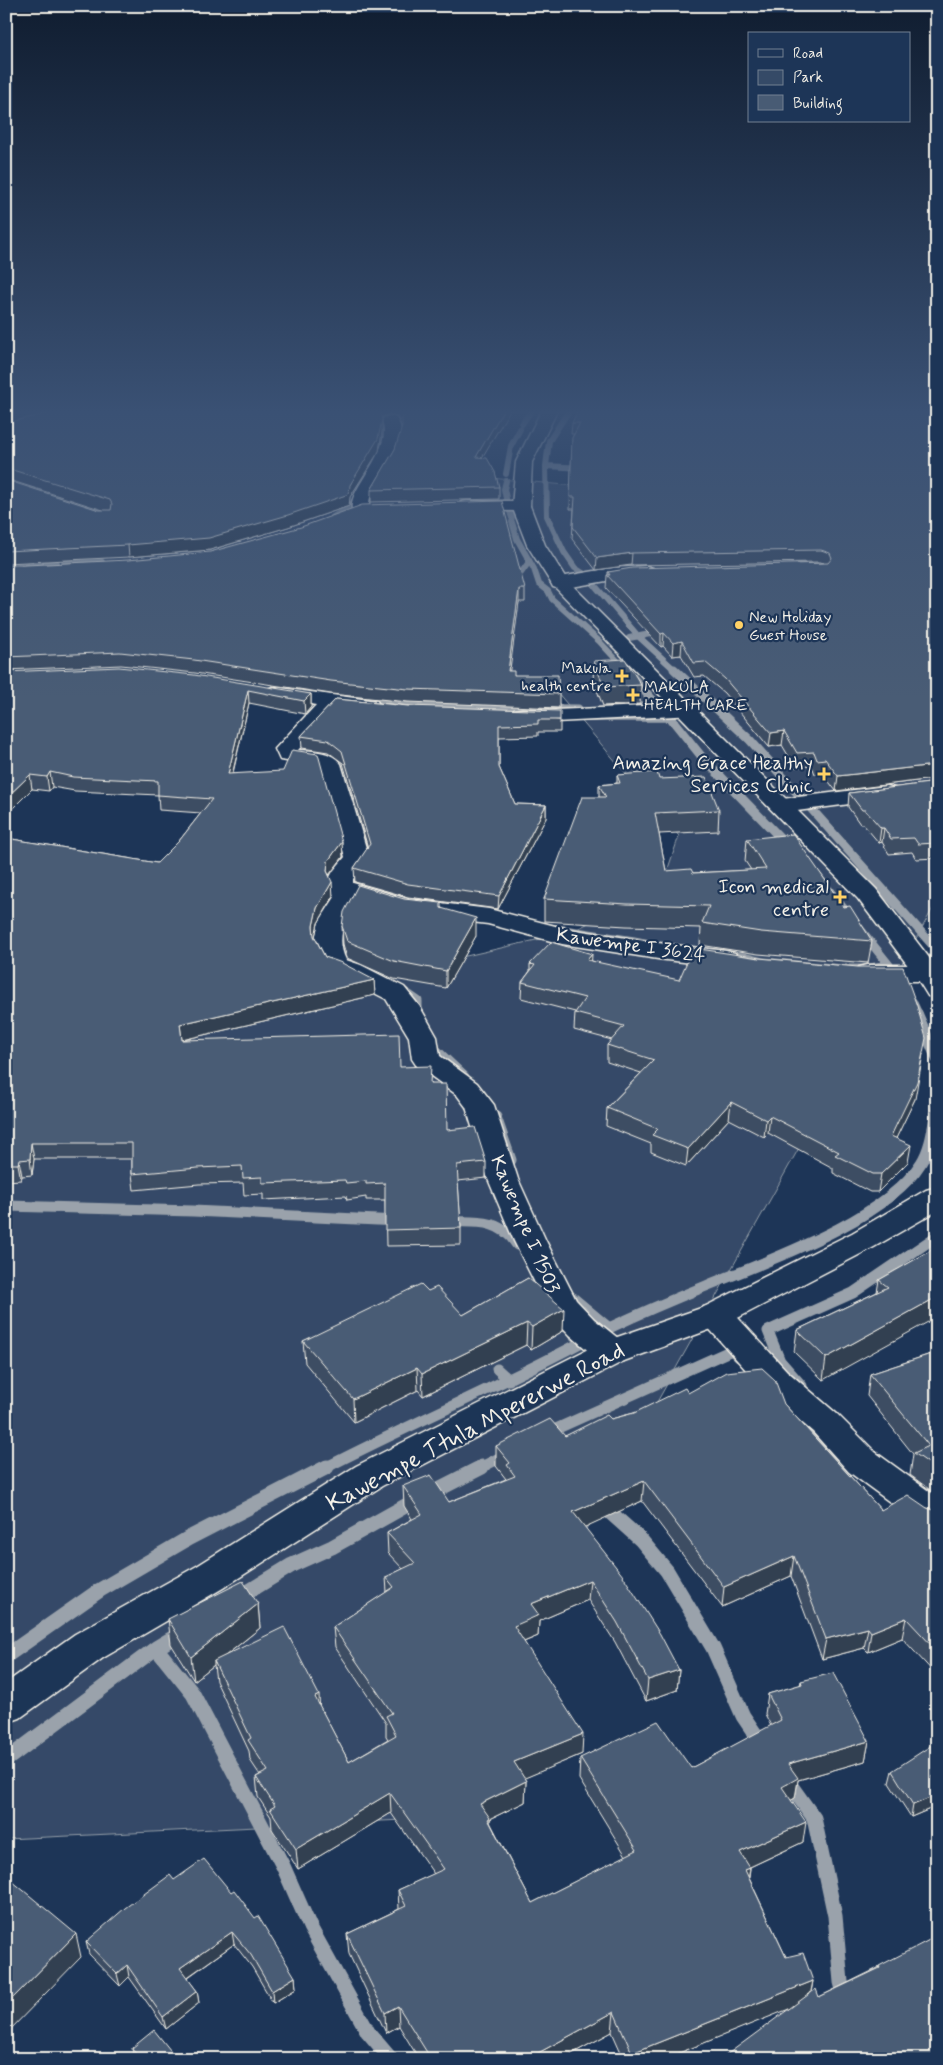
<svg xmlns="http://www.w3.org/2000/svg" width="943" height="2065" viewBox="0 0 943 2065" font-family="Mynerve,sans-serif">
  <rect width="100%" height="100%" fill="#1d3557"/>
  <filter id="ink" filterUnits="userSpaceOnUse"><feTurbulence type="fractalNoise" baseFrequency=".02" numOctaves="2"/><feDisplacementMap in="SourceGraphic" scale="10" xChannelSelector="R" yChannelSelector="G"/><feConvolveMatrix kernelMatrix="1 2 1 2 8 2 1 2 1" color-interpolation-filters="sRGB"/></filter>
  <g filter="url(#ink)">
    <path fill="#354a67" stroke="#949ea8" d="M6 409H210L263 432 416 471 629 491 937 585V901L424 1819 6 1839V1074L90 1042 571 932 662 886 679 836 551 685 315 693 196 667 6 563Z"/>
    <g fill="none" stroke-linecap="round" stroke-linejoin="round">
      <path stroke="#9aa2ab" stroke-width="6" d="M570 409 549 441 546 466 547 516 564 552 575 568 586 575 638 636 675 670
        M522 424 532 409
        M546 466 584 468
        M506 474 511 446 520 429
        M497 503H507L504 489 506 481
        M497 509H509L512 518
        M333 517 349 507 359 495
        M512 522 517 539 534 569 539 584 548 591 552 599 599 641 626 670
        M64 563 102 562
        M6 567 57 563
        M512 578 511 575 521 573 529 562
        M629 638 661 632"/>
      <path stroke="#9aa2ab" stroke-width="9" d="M625 669 657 705
        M674 669 750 740 937 950
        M363 699 471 708 578 709
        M633 707 657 705
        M330 709 457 718 670 717 702 757 819 878 889 965 863 969H843L763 962 743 957 694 953 634 941 538 926 500 915 351 886 350 883 360 862 365 842 361 835 354 831 349 800 340 792 333 762 324 757 291 754 306 731Z
        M402 990 418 1001V1014
        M912 1001 918 1014"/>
      <path stroke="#9aa2ab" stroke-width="11" d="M418 1013V1017
        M917 1013 937 1059
        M431 1046 464 1077
        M496 1117 511 1160
        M6 1206 193 1211 398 1221
        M447 1222C475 1222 501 1218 517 1245
        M573 1298 609 1328C641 1313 674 1299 706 1286 767 1261 886 1220 921 1163 932 1146 933 1124 937 1105
        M497 1369 509 1380
        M802 1386 780 1361 768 1331 853 1293 937 1236
        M800 1418 822 1444 838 1455
        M547 1433 732 1350 739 1357
        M325 1468C410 1424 498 1387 582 1342L575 1336
        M480 1468 507 1454"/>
      <path stroke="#9aa2ab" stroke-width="15" d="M429 1494 482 1467
        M607 1502 612 1514 641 1540 667 1571 713 1648 743 1716 762 1744
        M238 1598 292 1565 332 1547 416 1500
        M156 1648 193 1694 283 1866 310 1927 368 2032 391 2059
        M6 1656 100 1590 189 1538 327 1467
        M6 1760 156 1648 181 1633
        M789 1783 814 1818 835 1916 841 1982 845 1997"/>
      <defs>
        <path id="street" d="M390 416 396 418C413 442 383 474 371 495 368 501 370 508 366 514L360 515 354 514C340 494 395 453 382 421L384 418Z
          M467 501H521L527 502 530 506 527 510 521 511 461 510 458 506 461 502Z
          M646 566 653 568 655 572 653 576 612 580 560 589 553 587 551 583 553 579 560 577 612 568Z
          M273 687 369 700 377 701 380 706 377 711 369 712 337 708 298 750C313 751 332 751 341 764L369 858 353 879V883L408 899 489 909 563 928 658 943 726 951 735 953 739 959 735 965 726 967 658 959 562 944 488 924 405 914 358 900C345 920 335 937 346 960L361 965 404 987 420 1007 437 1037 440 1056 477 1083 494 1105 518 1179 546 1241 576 1300 594 1319 624 1343 629 1352 624 1361 612 1364 600 1361 570 1335 551 1315 514 1241 488 1179 466 1107 457 1095 416 1065 412 1059 409 1037 386 999 343 977 326 971 322 965 317 955 315 937 319 922 335 897C323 878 332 873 345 857L320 767 315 765 280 760 275 749 316 705 266 697 262 693 266 689Z
          M688 704 696 705 699 710 696 715 555 722 514 720 511 715 514 710 522 709 555 710Z
          M887 786 895 788 898 793 895 798 782 813 774 811 770 806 774 801 782 799Z
          M868 965H937V981H868L859 979 855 973 859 967Z
          M716 1303 728 1307 787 1371 837 1414 875 1452 937 1497V1531L924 1527 849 1472 813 1432 763 1389 704 1323 700 1315 704 1307Z"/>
        <path id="secondary" d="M542 409H558L532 462 530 506 545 545 567 580 876 889 937 968V998L928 996 915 975 858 899 551 583 527 545 512 506 516 462Z
          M937 1187V1211L874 1247 728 1323 624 1361 382 1486 223 1588 103 1658 20 1718 6 1723V1683L75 1634 197 1566 356 1466 600 1343 704 1307 852 1233 926 1190Z"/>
      </defs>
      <use href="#street" stroke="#f4f1e8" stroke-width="3"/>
      <use href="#secondary" stroke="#f4f1e8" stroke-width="3"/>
      <use href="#street" fill="#1d3557" fill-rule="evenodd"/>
      <use href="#secondary" fill="#1d3557" fill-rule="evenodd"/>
    </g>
    <path fill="#3e4e64" stroke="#f4f1e8" d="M6 409H516V410H510L482 457 499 487V499L371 502V490L395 449 402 428 398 417 389 414 383 416 382 418V431L379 451 350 497 349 506 288 527 210 550 129 557 6 563V480L99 510H103L6 479Z
      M937 409V780L933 779 836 791 823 774H815L812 766 795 767 782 745 769 747 724 693 704 676 694 677 681 655 672 656 663 646 661 647 606 588 607 575H608V572L824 563 820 562 631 565 596 570 572 539 574 509H570L572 438 574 434H571L572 423Z
      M6 566 525 589V602H519L509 671 514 675 559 694V708L408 702 331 694 195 673 121 665 6 670Z
      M594 661 641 685 640 704 603 706 593 680Z
      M6 672 311 694V707L305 714 249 703 233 773 343 857 329 875 333 897 318 923 315 937 325 957 374 980 375 995 182 1040 400 1067 431 1084 447 1130 486 1162V1178L458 1181 461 1228V1245L386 1246 385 1200H366V1197L347 1200 346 1196 263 1200V1194L244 1195 243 1183 199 1184 134 1190 132 1174V1159H34L32 1175 22 1176 21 1180 6 1181V838L157 863 179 841 201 813 159 810 158 795 75 791 52 787 49 791 32 789Z
      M336 699 560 720V732H538V736L499 737V767L515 804 546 805V818L498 909 408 897 355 882 354 868 368 848 343 763 328 752 302 748 301 736Z
      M617 775 659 779 719 810 718 831 659 834 666 871 693 873 751 870 745 861 747 839 844 907 872 941 868 963 758 954 700 945 701 928 626 926 544 921V899L599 797V785L617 783Z
      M937 782V858L916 859 912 852 889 854 882 842 879 843 863 824H860L848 807 849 793Z
      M404 899 442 908 476 936 446 988 394 979 347 958 343 944 342 926Z
      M592 961 915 1099 896 1138 908 1162 878 1192H870L833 1173V1168L768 1133 764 1137 729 1119 686 1166 651 1152V1144L606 1126 607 1108 641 1073 607 1062V1045L612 1040 574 1030 575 1012 521 998 522 982 530 971V964Z
      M937 1247 823 1380 794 1352 797 1330 877 1292 879 1280Z
      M528 1278 563 1331 531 1350 526 1345 423 1396 418 1390 354 1422 305 1363 303 1341 428 1291 463 1315Z
      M937 1352V1495L910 1475 913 1454 867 1396 870 1374Z
      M688 1393 784 1404 881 1510 927 1508 937 1511V1676L902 1638 868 1652 864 1648 822 1659 791 1576 722 1607 642 1501 584 1527 679 1670 677 1690 646 1701 615 1642 588 1600 539 1621 538 1636 524 1642 582 1754 524 1778 526 1781 525 1802 490 1819V1822L532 1903 626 1856 579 1779 580 1758 691 1768 771 1726 765 1714 768 1694 800 1685 801 1681 869 1741 865 1761 798 1780 795 1798 791 1800 803 1842 750 1867V1868L749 1878 786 1957 813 1981 811 1993 819 1997 878 1968 879 1966 937 2059 790 2008 664 2059H624L612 2032 562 2059H419L399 2026 386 2033 349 1954 347 1934 399 1909 398 1890 434 1874 391 1813 298 1869 272 1829 271 1817 258 1797 256 1777 260 1775 250 1760 249 1751 216 1681 214 1665 194 1681 171 1644 168 1619 258 1604 260 1628 229 1653 320 1707 349 1762 388 1739 386 1736V1723L335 1647 333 1627 387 1592 386 1577 403 1569 388 1553 387 1533 412 1519 404 1506 403 1486 449 1502 506 1479 496 1466V1446L565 1436 611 1419 634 1413Z
      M892 1771 936 1784 937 1806 911 1817 889 1783Z
      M174 1880 295 1977 296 1989 273 2003 252 1967 234 1944 187 1978 197 1991 199 2003 166 2029 129 1977 120 1986 89 1954 86 1942Z
      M132 2048 175 2056V2059H134Z"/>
    <path fill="#324051" stroke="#f4f1e8" d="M24 409H72L6 424V413Z
      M380 409H389V414L383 416 380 420Z
      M504 409H510V410L476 468V457Z
      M382 420V431L379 451 350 497 349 506 288 527 210 550 129 557 128 545 350 485Z
      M632 553 631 565 596 570 597 558Z
      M519 589V602L508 684V671Z
      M664 633 663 646 661 647V634Z
      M682 641 681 655 672 656 673 643Z
      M248 690 249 703 229 788 228 774Z
      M311 694V707L305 714 304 701Z
      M784 731 782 745 769 747 771 733Z
      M935 765 933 779 836 791 838 776Z
      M50 772 52 787 49 791 47 777Z
      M30 775 32 789 6 815V798Z
      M546 805V818L498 909 499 896Z
      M881 828H884L882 842 879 843Z
      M342 842 343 857 329 875 327 871 328 861Z
      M332 882 333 897 318 923 314 941 313 926 317 908Z
      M476 918V936L446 988V971Z
      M592 954 591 970 587 960Z
      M374 980 375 995 182 1040 180 1024Z
      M923 1054 915 1099 889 1153 891 1136Z
      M731 1102 729 1119 686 1166 688 1149Z
      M770 1116 768 1133 764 1137 766 1120Z
      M31 1143 34 1159 32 1175 30 1159Z
      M911 1145 908 1162 878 1192 881 1174Z
      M19 1160 22 1176 21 1180 18 1164Z
      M937 1297V1317L823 1380 826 1358Z
      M564 1309 563 1331 531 1350 532 1327Z
      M527 1323 526 1345 423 1396 422 1374Z
      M417 1368 418 1390 354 1422 353 1399Z
      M644 1481 642 1501 572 1533 573 1512Z
      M794 1556 791 1576 722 1607 724 1587Z
      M590 1580 588 1600 539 1621 538 1636 514 1646V1626L531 1604Z
      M258 1604 260 1628 215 1664 214 1661V1665L194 1681 191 1657Z
      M906 1618 902 1638 868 1652 871 1632Z
      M868 1628 864 1648 822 1659 826 1639Z
      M679 1670 677 1690 646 1701 648 1680Z
      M319 1695 320 1715 315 1697Z
      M583 1734 582 1754 513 1783 514 1762Z
      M869 1741 865 1761 798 1780 795 1798 779 1807 782 1787 788 1764Z
      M937 1773V1784L929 1790 932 1777Z
      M526 1781 525 1802 490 1819 489 1838 480 1804Z
      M390 1793 391 1813 298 1869 296 1849Z
      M937 1795V1806L911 1817 913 1805Z
      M806 1822 803 1842 737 1873 740 1852Z
      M750 1868 747 1888 745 1870Z
      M232 1932 234 1944 182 1981 180 1968Z
      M76 1934 81 1957 6 2034V2005Z
      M127 1965 129 1977 120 1986 117 1974Z
      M295 1977 296 1989 273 2003 272 1991Z
      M813 1981 809 2001 664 2059H632V2053Z
      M197 1991 199 2003 166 2029 163 2017Z
      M398 2006 399 2026 386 2033 385 2013Z
      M614 2012 612 2032 562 2059H527Z"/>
    <path fill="#485b74" stroke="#f4f1e8" d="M6 409H24L6 413Z
      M67 409H380L382 420 378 439 350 485 349 494 288 515 209 538 128 545 6 551V480L99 510H111L112 504 110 500 6 468V423Z
      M399 409H504L476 457 487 458 495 472 499 487 371 490 395 449 402 427V416Z
      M578 409H937V766L935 765 838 776 825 759 817 760 814 752 797 753 784 731 771 733 725 679 705 662 694 663 682 641 673 643 664 633 661 634 607 575H610L608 572 632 568 828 563 832 558 830 553 821 550 632 553 597 558 573 527 575 497H570L572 438 580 423H572Z
      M502 501 525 589H519L508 671H514V675H558L559 694 408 689 331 681 194 660 120 652 6 657V566L128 560 210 552 301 527 362 505Z
      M625 659 641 685 604 687 594 661Z
      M119 667 194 675 311 694 304 701 248 690 228 774 283 771 292 750 318 754 342 842 328 861 327 871 332 882 317 908 313 926 314 936 325 957 342 963 374 980 180 1024 182 1040 399 1034 400 1067 431 1066 430 1084H446L447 1130 475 1127 486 1162 457 1165 461 1228 385 1230V1183L366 1184V1181L346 1183 345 1180 262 1183V1177L243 1178 242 1166 198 1168 132 1174V1143H31L30 1159 19 1160 18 1164H6V838L157 863 179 841 212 799 158 795V781L73 777 50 772 47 777 30 775 6 798V672Z
      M336 699 408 706 560 711V720H538V724L499 725V767L515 804 546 805 499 896 408 884 354 868 370 844 342 751 328 740 301 736Z
      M657 772 659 779 706 777 719 810 655 813 666 871 691 869 693 873 766 869 747 839 793 834 844 907 850 906 872 941 761 932 702 923 709 906 627 904 544 899 582 797H606L599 785 620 783 617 775Z
      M937 782V843L918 844 914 838 891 839 884 828H881L865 810H862L849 793Z
      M358 885 404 899 441 903V908L476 918 446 971 394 961 347 941 342 926 344 912Z
      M551 942 592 954 587 960 679 980 693 948 759 958 858 967H903L917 1006 926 1038 917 1082 891 1136 911 1145 881 1174H873L835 1155 839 1152 770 1116 766 1120 731 1102 688 1149 652 1135 658 1129 607 1108 654 1060 607 1045 624 1026 575 1013 585 998 522 982 535 965 530 964Z
      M937 1247V1297L826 1358 797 1330 888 1287 879 1280Z
      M528 1278 564 1309 532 1327 527 1323 422 1374 417 1368 353 1399 303 1341 421 1284 428 1291 437 1287 463 1315Z
      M937 1352V1469L914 1453 929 1446 870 1374Z
      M762 1368 775 1380 784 1404 881 1510 908 1495 927 1508 937 1511V1651L906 1618 871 1632 868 1628 826 1639 794 1556 724 1587 644 1481 573 1512 623 1576 660 1634 679 1670 648 1680 617 1622 590 1580 531 1604 539 1615 514 1626 583 1734 514 1762 526 1781 480 1804 490 1818 488 1819 532 1903 637 1850 580 1758 658 1721 691 1768 781 1720 768 1694 802 1684 801 1681 833 1673 869 1741 788 1764 798 1778 782 1787 806 1822 740 1852 750 1868 745 1870 786 1957 803 1953 813 1981 632 2053 614 2012 527 2059H422L428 2054 398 2006 385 2013 347 1934 406 1906 398 1890 444 1869 390 1793 296 1849 270 1809 275 1806 256 1777 268 1771 248 1740 251 1738 214 1661 284 1627 319 1695 315 1697 349 1762 396 1735 386 1716 392 1713 333 1627 394 1587 386 1577 415 1563 387 1533 422 1514 403 1486 431 1475 449 1502 515 1476 507 1465 510 1463 496 1446 550 1419 565 1436 607 1415 611 1419 634 1413 685 1388 688 1393 726 1372Z
      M243 1581 258 1604 191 1657 168 1619Z
      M932 1745 937 1751V1773L932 1777 937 1785V1795L913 1805 892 1771Z
      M204 1859 231 1892 234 1890 255 1918 258 1916 295 1977 272 1991 251 1955 232 1932 180 1968 197 1991 163 2017 127 1965 117 1974 86 1942 125 1908 170 1875 174 1880Z
      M6 1876 76 1934 6 2005Z
      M937 1936V2059H721L816 1989 819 1997 880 1968 879 1966Z
      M154 2030 175 2056 172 2059H139L132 2048Z
      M247 2055 251 2059H243Z"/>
  </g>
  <linearGradient id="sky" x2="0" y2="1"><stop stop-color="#101d30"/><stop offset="0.59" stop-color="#3a5174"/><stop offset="1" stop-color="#3a5174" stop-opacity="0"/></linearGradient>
  <rect width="943" height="698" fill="url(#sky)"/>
  <g fill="#ffd166" stroke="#1d3557" stroke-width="2">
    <circle cx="739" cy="625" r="5"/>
    <path d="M619.5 668.5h5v5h5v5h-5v5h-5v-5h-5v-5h5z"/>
    <path d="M630.5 687.5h5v5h5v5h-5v5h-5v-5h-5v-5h5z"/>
    <path d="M821.5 766.5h5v5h5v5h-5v5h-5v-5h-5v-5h5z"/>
    <path d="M837.5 889.5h5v5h5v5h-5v5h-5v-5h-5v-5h5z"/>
  </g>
  <g text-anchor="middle" stroke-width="4.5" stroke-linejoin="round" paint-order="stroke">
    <g font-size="16" fill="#f4f1e8" stroke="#1d3557" text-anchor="start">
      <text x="749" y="622">New Holiday<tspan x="749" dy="18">Guest House</tspan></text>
      <text x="611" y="673" text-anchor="end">Makula<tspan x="611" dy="18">health centre</tspan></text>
      <text x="644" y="692">MAKULA<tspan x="644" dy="18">HEALTH CARE</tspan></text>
    </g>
    <g font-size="20" fill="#f4f1e8" stroke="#1d3557" text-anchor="end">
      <text x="813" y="769">Amazing Grace Healthy<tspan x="813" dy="23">Services Clinic</tspan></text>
      <text x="829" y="893">Icon medical<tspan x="829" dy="23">centre</tspan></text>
    </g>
    <g font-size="20" fill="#f4f1e8" stroke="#1d3557">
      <text transform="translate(631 944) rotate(8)" y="7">Kawempe I 3624</text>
      <text transform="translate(526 1224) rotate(67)" y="7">Kawempe I 1503</text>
    </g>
    <g font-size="24" fill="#f4f1e8" stroke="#1d3557">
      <text transform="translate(475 1426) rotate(-28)" y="8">Kawempe Ttula Mpererwe Road</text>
    </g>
  </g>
  <rect width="943" height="2065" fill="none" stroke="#1d3557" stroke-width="25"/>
  <rect x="12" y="12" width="918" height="2040" fill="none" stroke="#f4f1e8" stroke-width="2" filter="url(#ink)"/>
  <rect x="748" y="32" width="162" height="90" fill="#1d3557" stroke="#738091"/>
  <rect x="758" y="49" width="25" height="8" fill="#1d3557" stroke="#738091"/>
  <text x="793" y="58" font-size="15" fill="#f4f1e8">Road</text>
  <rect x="758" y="70" width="25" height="15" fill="#354a67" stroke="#738091"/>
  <text x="793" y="82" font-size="15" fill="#f4f1e8">Park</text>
  <rect x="758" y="95" width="25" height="15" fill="#485b74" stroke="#738091"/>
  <text x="793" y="108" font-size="15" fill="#f4f1e8">Building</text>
</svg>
